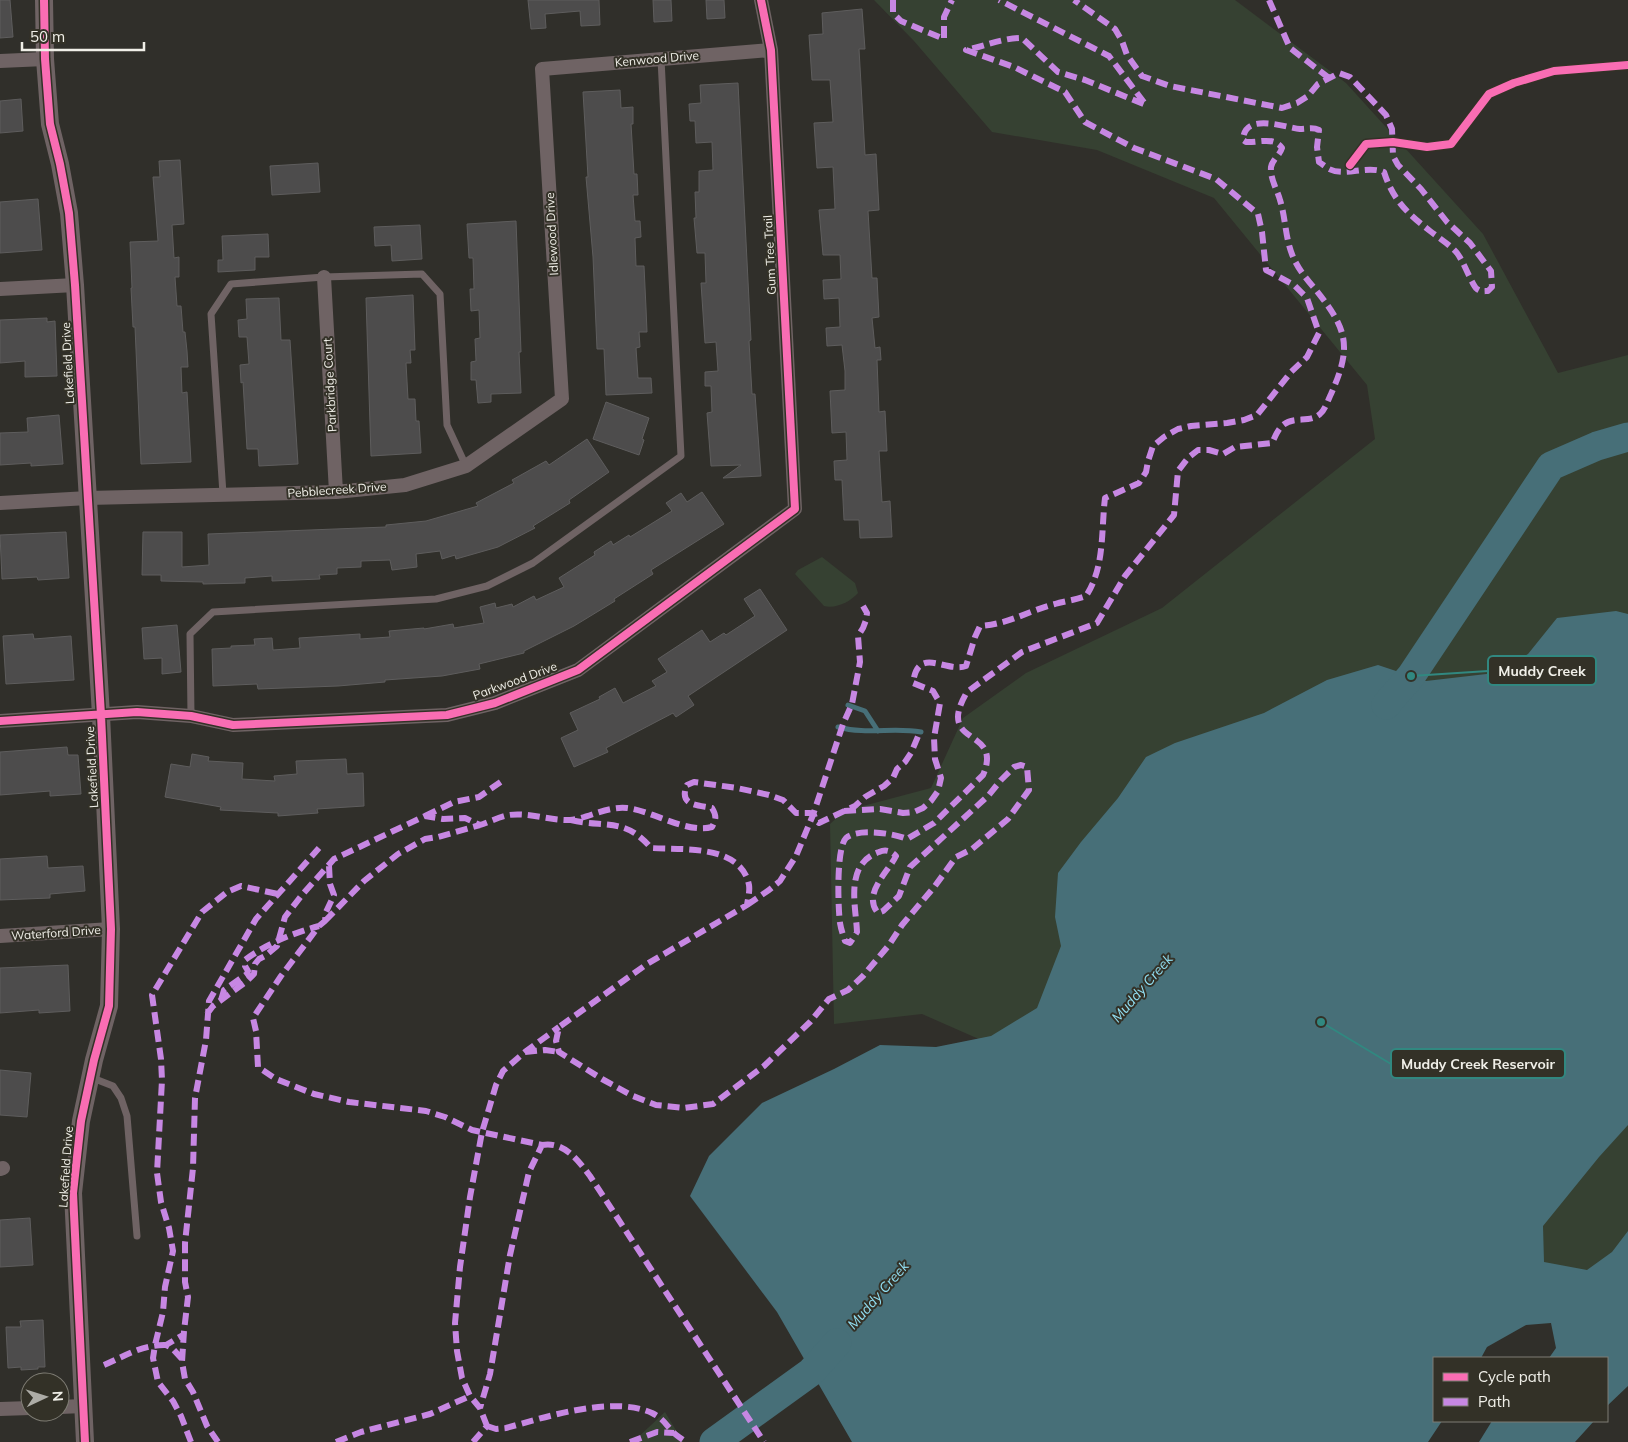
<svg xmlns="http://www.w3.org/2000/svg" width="1628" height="1442" viewBox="0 0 1628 1442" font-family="Mulish,sans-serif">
  <rect width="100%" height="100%" fill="#302f2a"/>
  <path fill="#364132" d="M874 0H1235L1346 83 1483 234 1558 373 1628 355V1294L1579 1303 922 1014 834 1024 830 824 844 811 931 788 963 718 1026 673 1162 608 1375 439 1367 385 1214 198 1097 150 992 132 914 41Z
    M822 557 855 583 858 593C850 602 836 609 824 606L795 574 798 570Z
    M665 1412 683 1442H633Z"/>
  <path fill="#476f78" d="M1616 611 1628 614V1125L1599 1157 1543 1226 1544 1262 1587 1270 1612 1252 1628 1231V1386L1607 1406V1358H1549L1556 1348 1551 1323 1526 1325 1487 1347 1481 1358H1434V1421H1442L1428 1442H852L777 1312 690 1196 709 1156 762 1103 834 1069 880 1045 936 1047 991 1036 1037 1008 1061 946 1055 917 1058 873 1081 842 1118 798 1146 757 1175 743 1264 713 1327 680 1378 665 1426 681 1495 673 1528 654 1557 618Z
    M1492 1421H1594L1575 1442H1479Z"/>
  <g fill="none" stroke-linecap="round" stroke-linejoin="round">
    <path stroke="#476f78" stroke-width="5" d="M848 705 865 711 878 731
      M838 727C866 735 894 727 921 732"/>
    <path stroke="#476f78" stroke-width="29" d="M1386 705 1411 676 1551 466 1597 446 1628 437
      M714 1442 811 1372 837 1343"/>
  </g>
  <path fill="#4d4c4c" stroke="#5e5d5d" d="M0 0H10L13 37 0 38Z
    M528 0H599L600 25 581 26 580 11 545 14 546 28 531 29Z
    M653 0H671L672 21 654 22Z
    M706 0H724L725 18 707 19Z
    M862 9 865 49H859L865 155 876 154 879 210 868 211 872 278H877L879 317 872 318 875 348 880 347 881 360H877L879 412 885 411 887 451H879L882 502 890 501 892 537 860 538 859 520H844L842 480H835L834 461 847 460 846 432 832 433 830 391 845 390V371L842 345 827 346 826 328 840 327 839 298 824 299 823 280 841 279 840 255H823L819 210 835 209 833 167 817 168 814 123 833 122 830 80H812L809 35 823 34 822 13Z
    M738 83 751 340 749 341 752 394H755L761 476 723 478 741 465 711 466 707 413 712 412 711 386H705V372L718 371 716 342 705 343 701 283H706L705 253H697L694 218H696L695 192H699V171L713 170 712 142 696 143 695 121H690L689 104 701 103 700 85Z
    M620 90 621 108 633 107V124H631L634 174H637L638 195H633L635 221H640L641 237 635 238 636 266H644L646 308 647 332H639L640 347 636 348 638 378H651L652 393 606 395 604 349H597L593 257 586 177H588L583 92Z
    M21 99 23 131 0 133V101Z
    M180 160 184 224 172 225 174 258 179 257V277H175L177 306H181L183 332H185L187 351 188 367H181L182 393 187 392 191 462 141 464 135 327H133L131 288H132L130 242 158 241 153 177H160L159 161Z
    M318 163 320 192 272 195 270 166Z
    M38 199 42 250 0 253V202Z
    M516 221 521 352H519L521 393 491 394V402L478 403 476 380H471V362L476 361 475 339 480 338 479 310 471 311 470 289H474L473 258H469L467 224Z
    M420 225 422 259 392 261 391 245 375 246 374 227Z
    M268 234 269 257H255V270L218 272V260H223L222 236Z
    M413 295 415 350H410L411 363H406L408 399H415L416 421H419L421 453 371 456 366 298Z
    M279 298 281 340H290L298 464 259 466 258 449H247L243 382 241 383 240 365 249 364 247 337H239L238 320 247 319 246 299Z
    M47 318V322L55 321 57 376 25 377V361L0 363V320Z
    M606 402 649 418 642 439 644 440 639 455 593 439Z
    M59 415 63 464 31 466V463L0 465V433L28 432 27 418Z
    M587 439 609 472 569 500 570 503 533 526 535 528 498 547 456 559 455 555 442 559 440 551 416 554 417 567 392 570 390 560 361 561V567L337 568V574L319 575 320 579 272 581V576L245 578V583L203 584V582L161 581V575H142L143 532H182V567L209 565 208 534 386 527V525L426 521 478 506 476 503 514 483 512 480 546 461 549 465Z
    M702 492 724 524 651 570 653 574 614 599 615 601 574 626 524 651V653L479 664 480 669 442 676 385 680V682L338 686 258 689 257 684 213 686 212 649 231 648V646L255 645 254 639 272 638 273 650 300 648 299 638 360 634V639L390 637 389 631 424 628V629L453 624 454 628 484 623 480 607 495 603 496 608 512 604 513 607 534 596 536 600 564 587 559 578 595 555 594 552 611 541 613 545 629 535 630 537 672 511 666 503 681 493 687 502Z
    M66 532 69 578 38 580 37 577 2 579 0 535Z
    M760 589 787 630 688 696 694 705 676 717 673 713 606 748 608 752 574 767 561 738 578 730 570 713 600 699 599 697 615 688 623 703 656 686 652 681 667 672 658 659 702 630 710 642 724 633 726 635 755 616 744 599Z
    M177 625 181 672 162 674V658L144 659 142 628Z
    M33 634 34 639 71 636 74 680 6 684 3 636Z
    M67 747 68 755H78L81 794 50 796V791L0 795V752Z
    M192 754 209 757 208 761 243 763 242 779 275 781 274 776 297 774 296 761 346 759 347 774 363 773 364 806 317 809 318 813 278 816V813L220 810 221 807 165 797 171 764 190 767Z
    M47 856 48 868 83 866 85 891 50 894V898L0 900V859Z
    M68 965 70 1011 39 1013V1010L0 1013V968Z
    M0 1070 31 1073 27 1117 0 1115Z
    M30 1218 33 1265 0 1267V1220Z
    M43 1320 45 1367H38V1369L21 1370V1367L8 1368 6 1327H21L20 1321Z"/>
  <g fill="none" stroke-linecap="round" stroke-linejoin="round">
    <path stroke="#6f6364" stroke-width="7" d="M223 494 211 314 231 284 324 277 422 274 440 294 447 425 466 466
      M191 716 190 634 213 612 436 599 487 586 533 563 681 456 661 59
      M90 1077 113 1086 121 1098 127 1116 137 1236"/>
    <path stroke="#6f6364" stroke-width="14" d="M0 61 45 59
      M324 277 336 492
      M0 289 75 285
      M0 503 88 498 336 492 405 485 466 466 562 399 542 69 771 50
      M0 721 137 712 191 716 233 725 447 715 495 703 578 670 795 509 771 50 761 0
      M0 936 111 929
      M0 1169 3 1168
      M60 1407 83 1406
      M0 1409 30 1408"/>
    <path stroke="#6f6364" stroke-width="18" d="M44 0 45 59 50 124 60 164 69 213 75 285 101 715 111 929 109 1006 94 1060 81 1121 73 1193 85 1442"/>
    <path stroke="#c787e3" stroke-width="6" stroke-dasharray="12 6" stroke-linecap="butt" d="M893 0V13L901 21 944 39V17L952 0
      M1269 0 1290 48 1329 78
      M844 811 880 809 903 813 914 812 923 808 931 801 938 791 941 778 935 759 934 738 940 703 933 691 913 683C918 645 945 673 966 666L975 637 980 626C1009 624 1028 611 1055 604 1065 601 1076 600 1086 596 1105 567 1101 531 1105 498L1139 483 1146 472 1148 461 1153 446 1164 437 1178 429 1191 426 1227 423 1244 420 1257 415 1291 372 1307 357 1319 333 1307 298 1294 285 1266 270 1262 232 1258 214 1216 179 1134 148 1085 122 1065 92 1014 67 966 50C985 46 1002 38 1022 38L1058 72 1085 80 1146 105 1109 56 999 0
      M425 816 454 802 479 797 502 781
      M571 820C605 828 625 817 651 848 682 850 741 844 749 885 750 891 748 898 747 905L647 964 559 1027 556 1041 559 1052 602 1079 633 1096 656 1105 684 1108 713 1104 764 1066 810 1022 829 999 848 990 863 976 889 945 902 925 935 886 956 857 972 849 1008 819 1029 790 1027 767 1021 765 1014 767 1001 780 988 796 910 867 899 896 883 911 878 913C862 894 888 872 896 856 891 851 886 849 879 852 844 864 856 906 857 932L850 943 845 941C843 935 841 929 840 923 838 908 836 848 846 838 858 828 893 833 907 839L934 823 983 775C1004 726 934 748 967 692L1022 652 1097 623 1125 576 1174 515 1178 471 1188 458 1198 450H1209L1223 454 1235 447 1272 443C1275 437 1277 431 1282 426 1293 415 1309 424 1320 414 1325 410 1328 400 1331 394 1352 347 1348 330 1316 290 1308 281 1299 270 1294 259 1285 240 1286 219 1280 200 1277 189 1270 179 1271 167 1272 160 1280 155 1282 148 1274 136 1258 143 1246 142L1243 140C1244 112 1284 127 1300 129 1307 129 1313 127 1319 130L1317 147 1319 162C1322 164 1326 167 1329 169 1345 177 1366 165 1384 172 1393 200 1407 213 1430 231 1439 238 1449 244 1457 253 1464 262 1472 285 1477 289 1481 292 1484 291 1488 291L1492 287 1491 271 1470 243 1447 222 1421 189 1398 165 1393 156 1392 129 1386 115 1350 77 1339 73 1318 84 1308 96 1297 103 1282 108 1170 86 1142 76 1127 55 1122 41 1115 29 1074 0
      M329 866 330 884 334 895 326 912 325 921 319 926 281 976 253 1018 256 1031 258 1067 276 1079 314 1094 349 1102 426 1111 445 1117 472 1130 542 1145 529 1172 510 1255 490 1374 480 1408
      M747 905 769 890 780 881 796 856 813 815 843 724 852 704 860 662 858 636 863 628 866 620 867 613 863 606
      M325 921 364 881 398 854 425 839 438 837 480 825
      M221 1000 224 990 247 974 248 971 245 966V960C266 944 293 933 319 926
      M207 1014 213 1006 247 981 254 974 255 964 259 959 265 956 277 946 285 917 302 895 334 859 425 816 443 819 465 818 480 825C489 822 499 817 509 815 528 812 551 821 570 820 589 818 607 806 627 808 653 811 687 834 712 827 716 819 717 816 712 808 698 805 678 806 687 785L694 782 737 788 769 795 783 800 796 813H810L814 815 816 821 819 823 855 806 865 797 884 786 893 778 897 769 905 762 911 753 919 734
      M525 1052 545 1050 559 1052
      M542 1145C564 1141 578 1160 590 1176L764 1442
      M182 1359 172 1348 166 1345 183 1335
      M104 1365C125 1356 143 1344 167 1345
      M487 1426 480 1408 470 1396 462 1378 457 1351 455 1323 460 1267 470 1197 482 1132 496 1085 503 1071 525 1052 559 1027
      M487 1426 496 1429 506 1428C546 1417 612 1395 652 1413 664 1419 665 1424 674 1433 677 1436 682 1439 686 1442
      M191 1442 181 1416 173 1401 158 1382 153 1358 155 1345 163 1312 165 1287 173 1251 169 1228 161 1202 157 1173 162 1080 161 1059 152 995 202 912 227 892 241 886 278 894
      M218 1442 207 1426 193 1392 185 1379 182 1362 184 1331 188 1297 185 1282V1243L193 1168 195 1098 206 1040 209 1001 256 919 319 848
      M336 1442 361 1432 430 1414 470 1396
      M473 1442 487 1426
      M630 1442 657 1432 674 1433"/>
    <defs>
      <path id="cycleway" d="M44 0 45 59 50 124 60 164 69 213 75 285 101 715 111 929 109 1006 94 1060 81 1121 73 1193 85 1442
        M1350 165 1366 144 1393 142 1427 147 1451 144 1489 94 1514 83 1554 71 1628 65
        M0 721 137 712 191 716 233 725 447 715 495 703 578 670 795 509 771 50 761 0"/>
    </defs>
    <use href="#cycleway" stroke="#333127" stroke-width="11"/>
    <use href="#cycleway" stroke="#f96db3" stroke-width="8"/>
  </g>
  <g text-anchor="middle" stroke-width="4" stroke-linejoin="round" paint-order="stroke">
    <g font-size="12" fill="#f0efe8" stroke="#333127">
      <text transform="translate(657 59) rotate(-5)" y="4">Kenwood Drive</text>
      <text transform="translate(552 234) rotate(-93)" y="4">Idlewood Drive</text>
      <text transform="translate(770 255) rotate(-93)" y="4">Gum Tree Trail</text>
      <text transform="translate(68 363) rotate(-93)" y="4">Lakefield Drive</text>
      <text transform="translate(330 385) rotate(-93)" y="4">Parkbridge Court</text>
      <text transform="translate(337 490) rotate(-4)" y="4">Pebblecreek Drive</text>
      <text transform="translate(515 681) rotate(-20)" y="4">Parkwood Drive</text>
      <text transform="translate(92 767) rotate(-93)" y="4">Lakefield Drive</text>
      <text transform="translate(56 933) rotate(-4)" y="4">Waterford Drive</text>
      <text transform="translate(66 1167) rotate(-86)" y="4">Lakefield Drive</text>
    </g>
    <g font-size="14" font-style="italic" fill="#92e0f4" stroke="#333127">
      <text transform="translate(1142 988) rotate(-49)" y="5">Muddy Creek</text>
      <text transform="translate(878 1295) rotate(-49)" y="5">Muddy Creek</text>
    </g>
  </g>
  <path fill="none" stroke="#318880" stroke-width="2" d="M1411 676L1488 671M1321 1022L1391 1064"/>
  <g fill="#318880" stroke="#333127" stroke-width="2">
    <circle cx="1411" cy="676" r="5"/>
    <circle cx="1321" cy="1022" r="5"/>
  </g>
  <g fill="#333127" stroke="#318880" stroke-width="2">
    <rect x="1488" y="656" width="108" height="29" rx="5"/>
    <rect x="1391" y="1049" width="174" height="29" rx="5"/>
  </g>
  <g font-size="14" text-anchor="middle" font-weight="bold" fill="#f0efe8">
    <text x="1542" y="676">Muddy Creek</text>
    <text x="1478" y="1069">Muddy Creek Reservoir</text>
  </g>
  <rect x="1433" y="1357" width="175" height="65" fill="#333127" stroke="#7f7d74"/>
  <rect x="1443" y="1373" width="25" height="8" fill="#f96db3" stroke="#7f7d74"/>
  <text x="1478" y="1382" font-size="15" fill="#f0efe8">Cycle path</text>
  <rect x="1443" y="1398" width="25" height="8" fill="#c787e3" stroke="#7f7d74"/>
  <text x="1478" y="1407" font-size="15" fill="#f0efe8">Path</text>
  <g transform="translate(45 1397) rotate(86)"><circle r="24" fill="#333127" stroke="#7f7d74"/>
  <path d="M0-4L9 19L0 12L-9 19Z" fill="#adaca6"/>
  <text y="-8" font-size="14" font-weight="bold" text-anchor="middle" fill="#f0efe8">N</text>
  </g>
  <path d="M22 42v8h122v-8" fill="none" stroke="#f0efe8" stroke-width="2.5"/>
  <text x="30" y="42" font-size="15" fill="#f0efe8" stroke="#333127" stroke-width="4" paint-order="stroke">50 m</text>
</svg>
